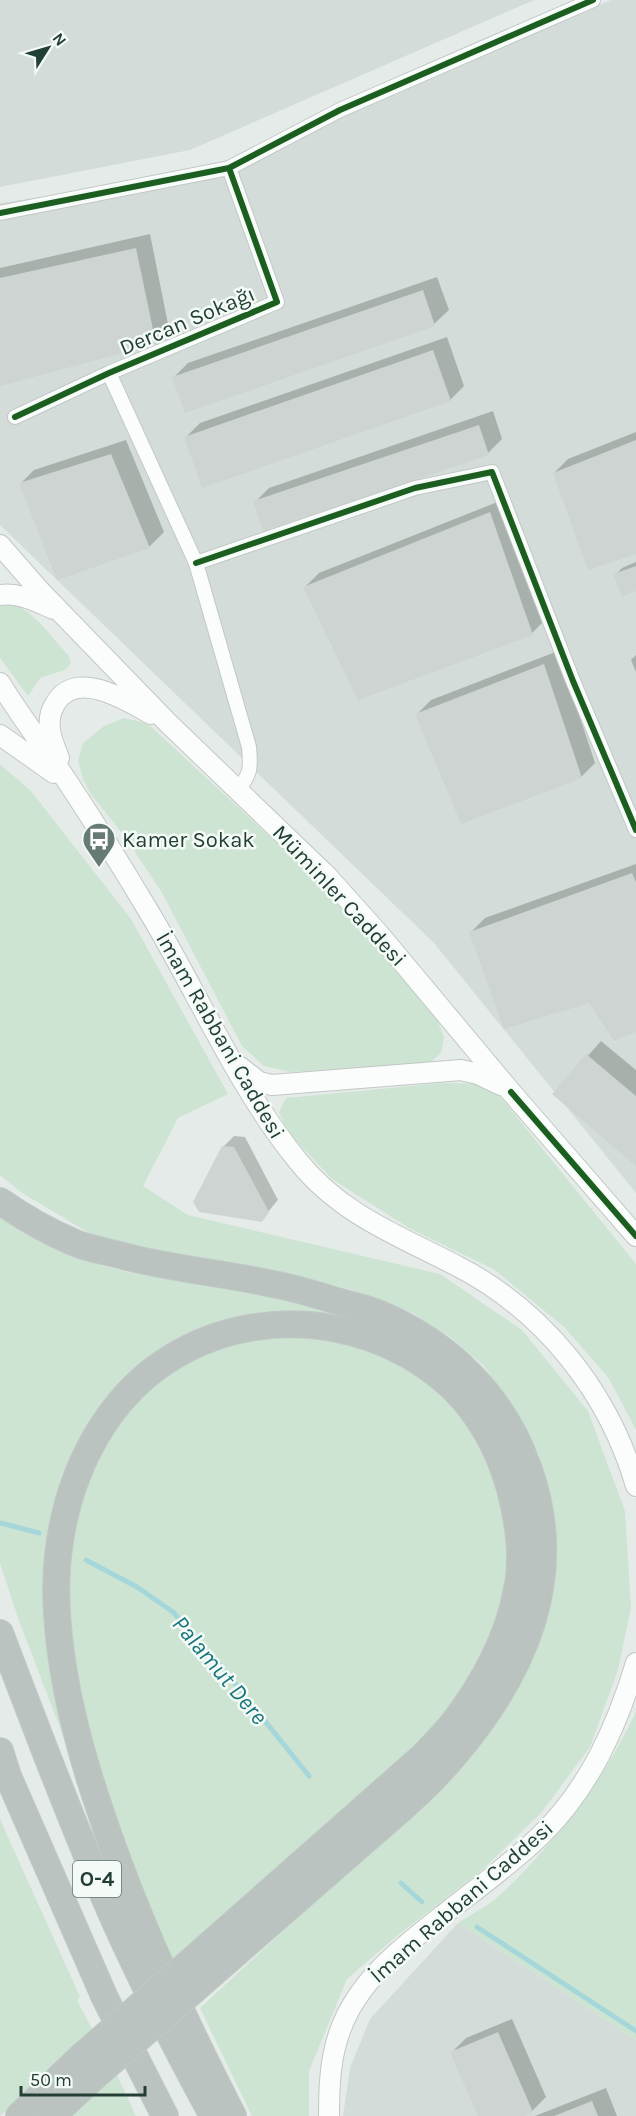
<svg xmlns="http://www.w3.org/2000/svg" width="636" height="2116" viewBox="0 0 636 2116" font-family="Karla,sans-serif">
  <rect width="100%" height="100%" fill="#e5ebe8"/>
  <path fill="#d3dcd8" d="M0 0H534L190 150 0 187Z
    M611 0H636V1193L434 943 0 525V203L199 174Z
    M458 1923 636 2040V2116H343L350 2068 370 2019Z"/>
  <path fill="#cee4d3" d="M0 601C29 602 50 636 68 655L71 663 65 670 40 678 28 696 0 658Z
    M124 718 147 723 319 882 371 939 437 1019 444 1037 441 1053 427 1065 291 1072 264 1066 242 1046 161 891 125 837 91 794 83 779 78 761 83 743 104 726Z
    M0 764 31 791 131 919 228 1094 178 1118 143 1186 188 1215 440 1274 522 1330 588 1411 625 1511 631 1608 618 1670 590 1747 541 1813 481 1871 398 1935 347 1979 309 2071V2116H252L200 2008 449 1777 505 1707 527 1671 541 1637 552 1596 557 1542 550 1494 538 1453 518 1414 483 1365 450 1337 413 1313 349 1289 266 1270 99 1239 22 1193 0 1175Z
    M443 1083 490 1084 636 1264V1430L608 1377 564 1327 495 1270 409 1228 332 1179 287 1131 279 1112 286 1098Z
    M0 1216C39 1244 85 1263 132 1273 263 1300 412 1290 495 1416 536 1478 539 1537 528 1608H526C499 1711 416 1780 340 1848 290 1892 240 1936 189 1980L188 1978C237 1933 287 1890 337 1846 398 1793 462 1739 500 1666 526 1615 534 1558 524 1503 514 1448 482 1396 437 1363 378 1320 314 1305 242 1319 232 1321 221 1322 212 1326 203 1329 194 1335 185 1339 158 1352 131 1371 112 1394 90 1420 76 1449 64 1481 60 1492 54 1505 52 1517 47 1536 48 1558 47 1578 47 1593 46 1608 47 1623 51 1669 63 1714 72 1759L19 1621 0 1563Z
    M257 1336 339 1338 407 1366 439 1390 465 1417 487 1452 500 1488 507 1529 509 1558 505 1590 493 1634 471 1676 441 1717 406 1756 178 1959 176 1956 170 1961C122 1839 50 1674 70 1540 73 1518 82 1496 90 1475 113 1416 160 1366 222 1346 233 1342 245 1339 257 1336Z
    M636 1711V2040L458 1923C472 1914 488 1906 500 1895 550 1849 609 1773 636 1711Z
    M0 1819 80 1997 77 2000 93 2031 79 2047 0 2116Z
    M117 2075 136 2116H70Z"/>
  <path fill="#0003" d="M150 234 169 329 155 343 0 385V268Z
    M437 277 449 310 434 324 174 377 188 363Z
    M447 337 464 386 450 400 186 437 200 423Z
    M493 411 502 439 488 453 255 502 269 488Z
    M636 432V553L554 473 568 459Z
    M126 440 164 532 150 546 58 578 20 484 34 470Z
    M505 499 546 619 532 633 305 587 319 573Z
    M636 562V590L615 575 622 568Z
    M558 651 595 763 581 777 417 714 431 700Z
    M636 655V672L631 660Z
    M636 864V1030L470 933 485 918Z
    M601 1041 636 1070V1164L554 1094Z
    M234 1136 245 1137 278 1200 261 1220 223 1147Z
    M512 2019 546 2097 532 2111 521 2116H480L452 2052 466 2038Z
    M606 2088 617 2116H535Z"/>
  <g fill="none" stroke-linecap="round" stroke-linejoin="round">
    <path stroke="#a5d7da" stroke-width="5" d="M1 1523 39 1533
      M86 1560 137 1587 173 1612 225 1671 309 1776
      M401 1883 422 1902
      M477 1927 636 2031"/>
  </g>
  <path fill="#ced4d1" d="M136 248 156 344 0 386V278Z
    M423 290 435 326 185 413 172 377Z
    M433 350 451 401 202 488 184 437Z
    M479 425 489 455 263 531 253 501Z
    M636 440V554L588 570 553 473Z
    M111 454 150 548 57 580 19 483Z
    M490 512 533 635 358 700 303 587Z
    M636 566V591L622 597 613 574Z
    M544 664 582 778 461 824 415 714Z
    M632 873 636 882V1032L614 1041 589 1003 504 1029 469 932Z
    M586 1054 636 1096V1166L552 1094Z
    M222 1146 234 1147 269 1212 262 1222 199 1212 193 1202Z
    M498 2032 533 2112 524 2116H478L450 2052Z
    M592 2101 598 2116H554Z"/>
  <g fill="none" stroke-linecap="round" stroke-linejoin="round">
    <defs>
      <path id="street" d="M0 213 229 168 340 110 593 0
        M109 373 196 563 249 747C251 768 251 774 237 791
        M15 417 109 373 277 302 229 168
        M196 563 415 488 492 472 573 681 636 830"/>
      <path id="secondary" d="M0 545 41 592 168 723 328 877 379 934 511 1092 636 1236
        M0 595C19 592 37 602 54 609
        M0 683C22 719 48 752 71 787 98 828 124 870 149 912 199 995 237 1086 298 1161 341 1215 400 1236 459 1267 545 1312 609 1393 636 1486
        M0 735 54 773
        M59 758C52 741 44 722 55 704 75 668 126 700 151 714
        M240 1067 259 1082 272 1085 461 1070 478 1074 501 1085
        M329 2116C329 2087 330 2058 340 2031 359 1977 409 1942 452 1908 482 1885 513 1862 540 1836 589 1789 617 1726 636 1663"/>
      <path id="highway" d="M0 1201C23 1217 47 1231 73 1242 88 1249 106 1251 123 1256 177 1270 233 1274 287 1287 304 1291 321 1296 337 1301 351 1305 367 1308 380 1314 449 1343 503 1396 528 1467 568 1576 525 1673 453 1757 422 1794 381 1826 345 1858 294 1902 244 1946 194 1990
        M0 1633C35 1725 70 1818 109 1908 140 1979 176 2048 213 2116
        M0 1751 8 1776 105 1998 165 2116
        M183 1968 423 1756C433 1745 445 1734 454 1722 483 1684 509 1636 517 1589 524 1557 518 1520 510 1489 501 1457 486 1426 464 1400 449 1382 430 1368 410 1356 316 1302 191 1317 120 1402 72 1460 52 1538 57 1613 61 1681 78 1746 100 1810 135 1916 182 2017 233 2116
        M19 2116 82 2056
        M52 2116 93 2078"/>
    </defs>
    <use href="#street" stroke="#c2c8c5" stroke-width="16"/>
    <use href="#secondary" stroke="#c1c8c5" stroke-width="22"/>
    <use href="#highway" stroke="#c1cac7" stroke-width="28"/>
    <use href="#street" stroke="#fbfcfc" stroke-width="14"/>
    <use href="#secondary" stroke="#fbfcfc" stroke-width="20"/>
    <use href="#highway" stroke="#bac3c0" stroke-width="26"/>
    <defs>
      <path id="highway-bridge" d="M82 2056 183 1968
        M93 2078 194 1990"/>
    </defs>
    <use href="#highway-bridge" stroke="#c1cac7" stroke-width="28" stroke-linecap="butt"/>
    <use href="#highway-bridge" stroke="#bac3c0" stroke-width="26"/>
    <defs>
      <path id="cycleway" d="M0 213 229 168 340 110 593 0
        M15 417 109 373 277 302 229 168
        M196 563 415 488 492 472 573 681 636 830
        M511 1092 636 1236"/>
    </defs>
    <use href="#cycleway" stroke="#f4faf6" stroke-width="10"/>
    <use href="#cycleway" stroke="#1b5e20" stroke-width="6"/>
  </g>
  <defs>
    <symbol id="bus-pin" viewBox="-11 -11 22 30"><path d="M0 17L-7.5 6A9.5 9.5 0 1 1 7.5 6Z" fill="#667b74" stroke="#f4faf6"/><path d="M-5-6H5V4H4V6H2V4H-2V6H-4V4H-5ZM-3.5-4V0h7V-4ZM-3.5 1.2v1.5H-2V1.2ZM2 1.2v1.5H3.5V1.2Z" fill="#fff"/></symbol>
  </defs>
  <g fill-rule="evenodd">
    <use href="#bus-pin" x="80" y="820" width="38" height="52"/>
  </g>
  <g text-anchor="middle" stroke-width="5" stroke-linejoin="round" paint-order="stroke">
    <rect fill="#f4faf6" stroke="#61776f" stroke-width="1.5" x="73" y="1861" width="48" height="36" rx="4.5"/>
    <g font-size="21" font-weight="bold" fill="#223f35">
      <text x="97" y="1886">O-4</text>
    </g>
    <g font-size="22" fill="#223f35" stroke="#f4faf6">
      <text transform="translate(187 320) rotate(-23)" y="8">Dercan Sokağı</text>
      <text transform="translate(340 895) rotate(47)" y="8">Müminler Caddesi</text>
      <text transform="translate(221 1035) rotate(60)" y="8">İmam Rabbani Caddesi</text>
      <text transform="translate(461 1901) rotate(-41)" y="8">İmam Rabbani Caddesi</text>
    </g>
    <g font-size="22" fill="#223f35" stroke="#f4faf6" text-anchor="start">
      <text x="122" y="847">Kamer Sokak</text>
    </g>
    <g font-size="24" font-style="italic" fill="#1a767d" stroke="#f4faf6">
      <text transform="translate(220 1670) rotate(50)" y="8">Palamut Dere</text>
    </g>
  </g>
  <g transform="translate(48 48) rotate(53)" stroke="#f4faf6" stroke-width="4.5" paint-order="stroke">
  <path d="M0-4.5L10 22L0 15L-10 22Z" fill="#223f35"/>
  <text y="-9" font-size="16" font-weight="bold" text-anchor="middle" fill="#223f35">N</text>
  </g>
  <path d="M21 2086v9h124v-9" fill="none" stroke="#223f35" stroke-width="3"/>
  <text x="30" y="2086" font-size="18" fill="#223f35" stroke="#f4faf6" stroke-width="4.5" paint-order="stroke">50 m</text>
</svg>
